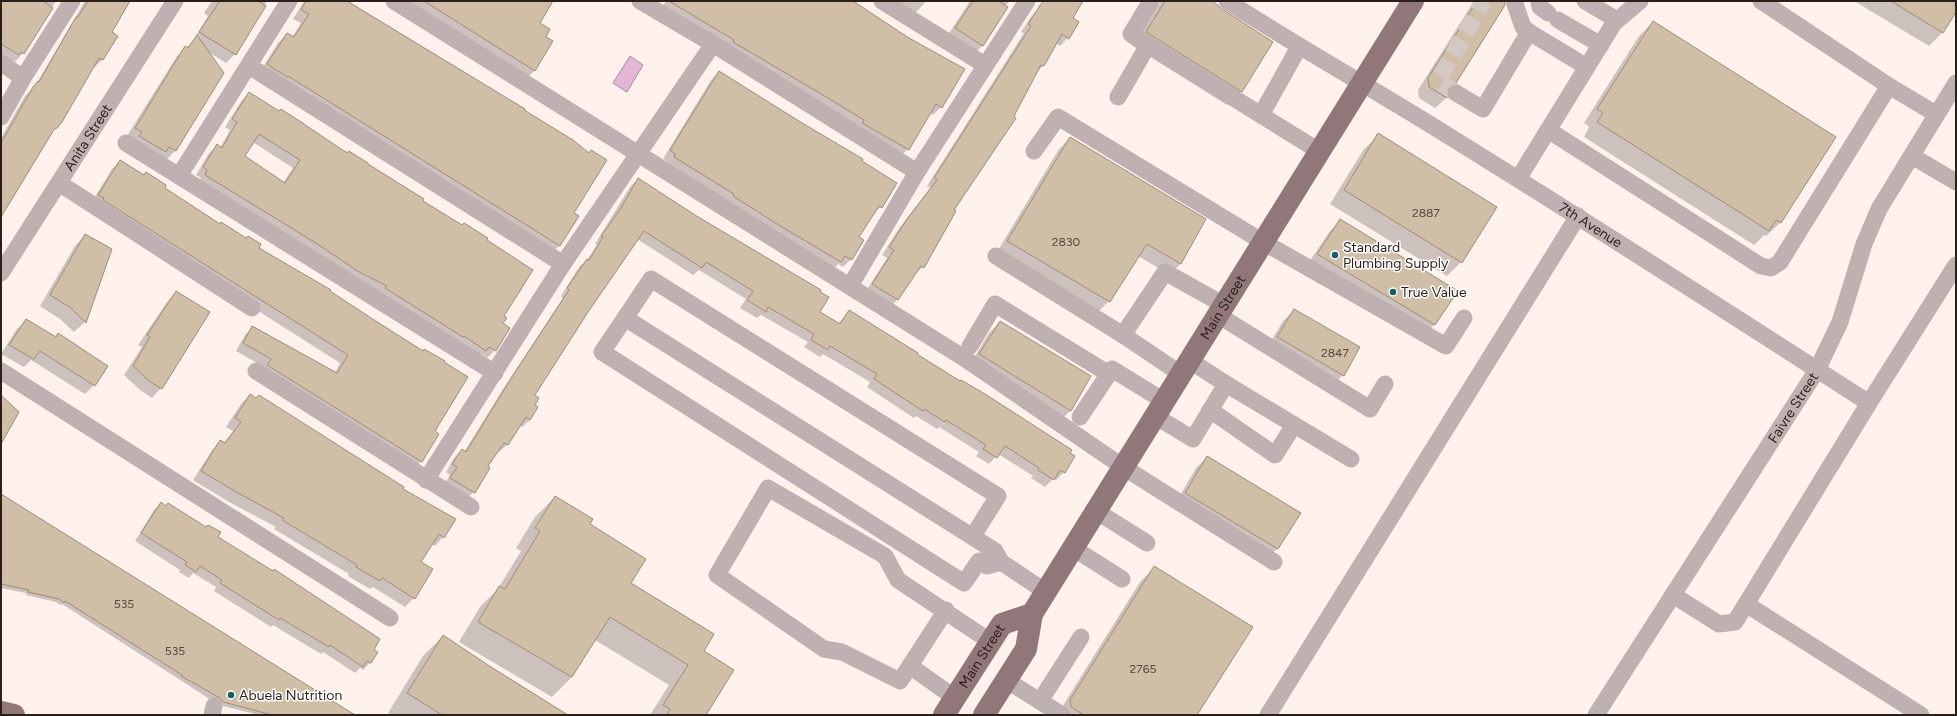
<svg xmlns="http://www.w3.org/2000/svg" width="1957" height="716" viewBox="0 0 1957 716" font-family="Figtree,sans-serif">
  <rect width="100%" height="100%" fill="#fff2ed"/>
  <path fill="#e4b6d5" stroke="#ac899d" d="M630 56 643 65 627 92 613 83Z"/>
  <path fill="#0003" fill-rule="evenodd" d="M1 1H56L23 53 15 62 13 60 9 64 1 58Z
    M85 1H129L111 33 117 36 102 60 94 68 92 67 61 121 50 133 1 216V138L25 96 35 86Z
    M212 1H267L235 54 226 63 208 52 223 73 175 151 167 159 127 136 177 56 192 42 208 16 204 13Z
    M304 1H348L524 109 523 111 588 153 591 151 573 213 578 216 559 246 551 254 259 73 278 43 287 34 292 37 301 23 293 19Z
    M401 1H552L538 23 544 37 552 42 534 71 525 80Z
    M666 1H849L941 107 933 115 930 113 908 149 900 157 661 10Z
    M888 1H926L913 16Z
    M970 1H1009L982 46 973 55 946 38Z
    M1044 1H1082L1071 18 1078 22 1068 38 1060 46 1056 43 1043 66 1035 74 953 210 923 267 914 274 897 300 890 307 866 291 887 258 882 255 900 227 930 188 927 186 1024 33 1021 32 1031 17Z
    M1161 1H1211L1221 10 1241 91 1227 105 1133 46Z
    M1474 1H1498L1455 82 1446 92V98L1435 108 1419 98 1418 90Z
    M1854 1H1956V11L1943 32 1929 46Z
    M1653 22 1781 222 1766 236 1764 235 1754 245 1584 137 1589 127 1584 123 1639 36Z
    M719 72 860 162 881 207 872 214 858 237 851 259 843 267 838 264 833 270 667 165 668 162 663 159 711 80Z
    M249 93 366 165 421 201 503 317 495 350 487 358 482 354 478 358 198 183 201 178 196 175 209 153 217 146 220 148 230 130 225 127 242 100ZM253 142 293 168 283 183 243 156Z
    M1379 135 1461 262 1447 276 1330 204 1364 149Z
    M1070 138 1205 220 1180 264 1170 275 1138 256 1109 301 1098 312 997 252 1059 149Z
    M120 161 258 248 433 431 421 461 414 469 264 367 236 351 245 335 253 327 335 373 340 363 96 208 91 203 112 169Z
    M638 179 819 312 838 324 849 311 916 354 1064 472 1056 480 1054 478 1045 487 1031 478 1033 476 998 454 989 464 976 456 979 452 939 427 937 429 916 416 914 418 867 387 870 382 823 354 820 357 804 347 808 342 761 315 757 318 740 308 746 299 699 270 693 275 637 239 588 311 534 396 530 420 522 427 519 425 507 445 499 452 497 451 486 467 474 492 466 499 443 486 450 475 446 472 454 458 462 450 464 452 503 389 563 298 561 296 579 267 587 260 597 245 595 244 630 187Z
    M1341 220 1435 324 1424 335 1307 265 1330 231Z
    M85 235V322L74 332 60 319 40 306 75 246Z
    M176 292 161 388 152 398 140 390 124 375 142 347 138 345 167 302Z
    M1294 310 1343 375 1332 386 1267 348 1283 321Z
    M26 320 94 385 85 394 31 360 24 367 1 354 16 330Z
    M1000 322 1071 410 1060 421 969 366 989 333Z
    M250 395 402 489 443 537 435 546 431 544 419 562 414 598 405 607 373 587 370 589 348 576 349 574 274 529 276 527 229 502 193 480 212 450 221 441 224 443 233 431 226 427 241 404Z
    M1207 457 1300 513 1277 549 1266 559 1175 504 1196 468Z
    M1 495 341 715H259L219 705 62 604 60 605 56 602 26 595V593L1 588Z
    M555 497 588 524 630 583 702 651 705 715H650L669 685 595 640 572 677 552 697 459 642 480 607 497 590 521 551 516 548 535 517Z
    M161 503 166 506 168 504 217 537 372 650 370 663 363 670 360 668 355 673 323 652 321 654 273 625 271 627 214 591 216 587 193 573 189 578 179 572 180 570 135 541 154 510Z
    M1154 568 1196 715H1057L1140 582Z
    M443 636 565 715H392L388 713 423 656Z"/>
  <path fill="#d0bea6" stroke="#9e8d77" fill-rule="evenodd" d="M1 1H43L53 8 24 54 21 52 19 55 1 44Z
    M88 1H130L112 32 118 36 103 60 99 58 62 122 56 129 55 128 1 217V143L33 87 38 81 39 82 76 17H78Z
    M220 1H258L266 6 236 55 199 32Z
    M306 1H347L525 109 524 110 573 140 589 153 591 150 607 160 574 213 579 216 560 246 288 76 287 77 267 64 287 33 294 37 309 14 301 10Z
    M424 1H553L540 23 550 29 546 37 553 41 535 71Z
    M669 1H853L909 38 965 69 942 108 936 104 909 150 862 123 864 120 828 98 733 42 734 40Z
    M973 1H998L1008 7 983 46 955 28Z
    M1043 1H1083L1073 18 1079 22 1069 39 1062 34 1044 66 1041 65 1014 116 1016 118 954 210 956 211 924 268 921 266 898 300 872 284 894 250 889 247 908 218 937 180 934 178 1031 26 1028 24Z
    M1165 1H1213L1222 9 1273 42 1242 92 1146 32Z
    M1477 1H1504L1505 5 1456 83 1448 88 1447 98 1429 87 1428 78Z
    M1891 1H1956V12L1943 33Z
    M1653 21 1836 137 1781 223 1776 220 1769 231 1597 122 1603 113 1597 109Z
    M197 35 224 73 176 151 169 147 166 152 139 136 142 132 135 128 185 46 188 48Z
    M719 71 802 123 863 159 862 161 897 183 882 208 879 206 859 237 864 240 852 260 845 256 841 262 777 224 733 196 734 194 674 157 675 154 670 150Z
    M249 92 279 111 281 109 301 122 341 149 348 153 349 151 368 163V164L424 199 423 201 462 225 464 223 488 238 487 240 533 270 504 316 507 318 503 323 510 328 496 351 489 347 486 351 464 336 463 337 385 288 387 286 359 272 319 245 205 175 207 170 203 167 217 144 222 148 237 122 232 119ZM259 134 300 160 285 183 245 156Z
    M1378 133 1497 207 1462 263 1344 190Z
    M1070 137 1206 219 1181 264 1147 244 1110 302 1007 241Z
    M120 160 144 175 146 172 166 185 165 188 220 224 221 222 246 238 248 236 261 244 259 248 331 290 330 291 371 318 423 351 424 349 445 361 444 362 468 377 435 431 439 434 422 462 267 365 271 359 243 343 252 326 337 373 348 355 103 200 104 198 98 195Z
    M638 178 695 215 821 290 820 292 829 297 820 312 840 324 849 310 918 353 917 354 960 381 961 380 985 394 1072 450 1070 453 1075 456 1065 473 1060 470 1054 480 1038 470 1039 468 1005 446 997 458 983 449 986 445 946 420 945 422 924 409 923 411 874 379 877 374 830 346 828 350 811 340 814 334 768 307 766 312 747 300 753 291 706 262 702 268 644 231 588 312 535 395 539 398 535 405 538 407 530 420 526 417 508 445 504 443 488 466 490 468 475 493 450 478 457 467 452 464 462 449 466 452 510 380 569 290 567 288 587 259 589 260 603 237 601 236 621 208Z
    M1340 219 1458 291 1435 325 1317 254Z
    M85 234 112 249 86 323 71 308 50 295Z
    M176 291 210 312 162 389 149 381 133 366 150 337 147 335Z
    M1294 309 1360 347 1344 376 1277 337Z
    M26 319 56 337 58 333 108 366 95 386 40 351 34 359 9 345Z
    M1000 321 1091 376 1071 411 979 354Z
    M250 394 256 398 259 395 404 487 403 489 456 519 444 538 439 534 421 562 433 569 415 599 382 578 380 581 356 567 357 565 282 520 284 518 238 493 201 471 220 440 225 443 241 422 235 418Z
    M1 395 19 412 1 444Z
    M1207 456 1301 513 1278 549 1185 493Z
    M1 494 355 715H272L223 702 220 698 181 676 182 675 65 601 64 603 59 599 28 592 29 590 1 584Z
    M555 496 593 519 590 524 646 559 631 583 714 634 704 651 734 670 706 715H667L670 709 663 705 688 665 610 617 572 677 478 622 499 586 505 589 540 531 535 528Z
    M161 502 166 506 168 503 206 527 208 525 221 532 218 537 273 571 274 569 380 639 374 650 378 652 371 663 367 661 363 667 330 645 329 647 280 618 279 620 220 583 222 580 200 566 196 572 185 565 187 562 141 533Z
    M1154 566 1253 627 1197 715H1084L1071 707 1070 700Z
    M443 635 491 667 568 715H442L407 693Z"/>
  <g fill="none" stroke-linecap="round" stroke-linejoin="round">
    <path stroke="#d4c8c3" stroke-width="17" stroke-dasharray="17 8" stroke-linecap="butt" d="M1456 93 1441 83 1440 77 1484 1"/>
    <g stroke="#bfb1b2" stroke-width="17">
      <path d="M394 1 964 358 1123 467 1274 562"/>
      <path d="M640 1 713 44 917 172"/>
      <path d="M882 1 985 65"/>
      <path id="s1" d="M1227 1C1297 46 1368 86 1439 130 1583 219 1726 311 1869 403L1956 265"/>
      <path d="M1514 1 1523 27 1529 32"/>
      <path d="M1539 1 1540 7 1548 13"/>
      <path d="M1585 1 1617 20"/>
      <path d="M1761 1 1889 86 1936 114"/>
      <path d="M1558 20 1601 45"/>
      <path d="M1148 45 1131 34 1151 1"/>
      <path d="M1 63 23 78"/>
      <path d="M249 66 563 264"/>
      <path d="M1456 93 1483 109 1529 32 1587 67"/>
      <path d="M1118 97 1148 45 1319 151"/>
      <path d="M1261 115 1299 47"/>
      <path d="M1 117 23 78 72 1"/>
      <path d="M1548 130 1761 266 1771 268 1780 262 1889 86"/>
      <path d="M126 143 495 373"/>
      <path d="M1034 151 1058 117 1263 242 1446 346 1464 318"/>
      <path d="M1912 156 1956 182"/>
      <path d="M179 176 289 1"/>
      <path d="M1518 179 1614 23 1640 1"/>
      <path d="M59 183 252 308"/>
      <path d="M996 256 1123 335"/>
      <path id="s2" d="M1 273 175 1"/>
      <path d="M850 286 917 172 1027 1"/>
      <path d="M1218 315 1370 409 1385 384"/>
      <path d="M625 318 651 279 998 496 973 536"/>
      <path d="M970 346 995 304 1109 374"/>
      <path d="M1 371 390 618"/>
      <path d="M256 371 471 507"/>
      <path d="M1181 374 1123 335 1165 272 1224 305"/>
      <path d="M1226 384 1351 459"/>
      <path d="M1210 410 1275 455 1294 425"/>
      <path d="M1155 416 1193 439 1226 384 1189 360"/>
      <path d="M1080 417 1112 369 1164 401"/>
      <path d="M426 480 563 264 713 44"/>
      <path d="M1096 511 1147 543"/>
      <path d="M1073 548 1122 579"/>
      <path d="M1001 562 987 566 979 561 964 583 602 352 625 318 995 551 1001 562 1046 592"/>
      <path d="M1673 595 1719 624 1735 622 1869 403"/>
      <path d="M1746 604 1921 715"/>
      <path d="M946 610 900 681 842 652 824 649 717 575 768 488 885 556 898 580 991 642"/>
      <path d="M910 666 955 698"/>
      <path d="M1006 680 1062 715"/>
      <path d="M1040 701 1081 637"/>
      <path d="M212 715 214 706"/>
      <path d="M1268 715 1578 216"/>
      <path id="s3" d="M1596 715 1817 370 1840 322 1864 244 1879 209 1956 83"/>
    </g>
    <g stroke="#91777a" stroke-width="22">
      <path d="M1 712 14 715"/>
      <path id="s4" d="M944 715 1002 624 1032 614"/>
      <path id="s5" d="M984 715 1026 649 1032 614 1413 1"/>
    </g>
  </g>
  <g fill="#116267" stroke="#fff" stroke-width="1.5">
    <circle cx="1335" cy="255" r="4"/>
    <circle cx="1393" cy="292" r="4"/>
    <circle cx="231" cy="695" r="4"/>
  </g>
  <g text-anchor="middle" stroke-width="3" stroke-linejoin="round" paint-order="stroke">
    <g font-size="12" fill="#54473e">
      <text x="1426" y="217">2887</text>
      <text x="1066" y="246">2830</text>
      <text x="1335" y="357">2847</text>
      <text x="124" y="608">535</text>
      <text x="175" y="655">535</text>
      <text x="1143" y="673">2765</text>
    </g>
    <g font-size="14" fill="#2a1f1b" stroke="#fff">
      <text dy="5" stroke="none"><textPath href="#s2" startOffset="161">Anita Street</textPath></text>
      <text dy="5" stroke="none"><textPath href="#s1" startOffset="427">7th Avenue</textPath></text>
      <text dy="5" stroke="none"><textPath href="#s5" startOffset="475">Main Street</textPath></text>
      <text dy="5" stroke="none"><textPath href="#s3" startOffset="365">Faivre Street</textPath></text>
      <text dy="5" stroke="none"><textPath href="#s4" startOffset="70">Main Street</textPath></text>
    </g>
    <g font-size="14" fill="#2a1f1b" stroke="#fff" text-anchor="start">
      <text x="1343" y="252">Standard<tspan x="1343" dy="16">Plumbing Supply</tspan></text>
      <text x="1401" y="297">True Value</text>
      <text x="239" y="700">Abuela Nutrition</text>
    </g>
  </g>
  <rect width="1957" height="716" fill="none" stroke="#2a1f1b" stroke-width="4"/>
</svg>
